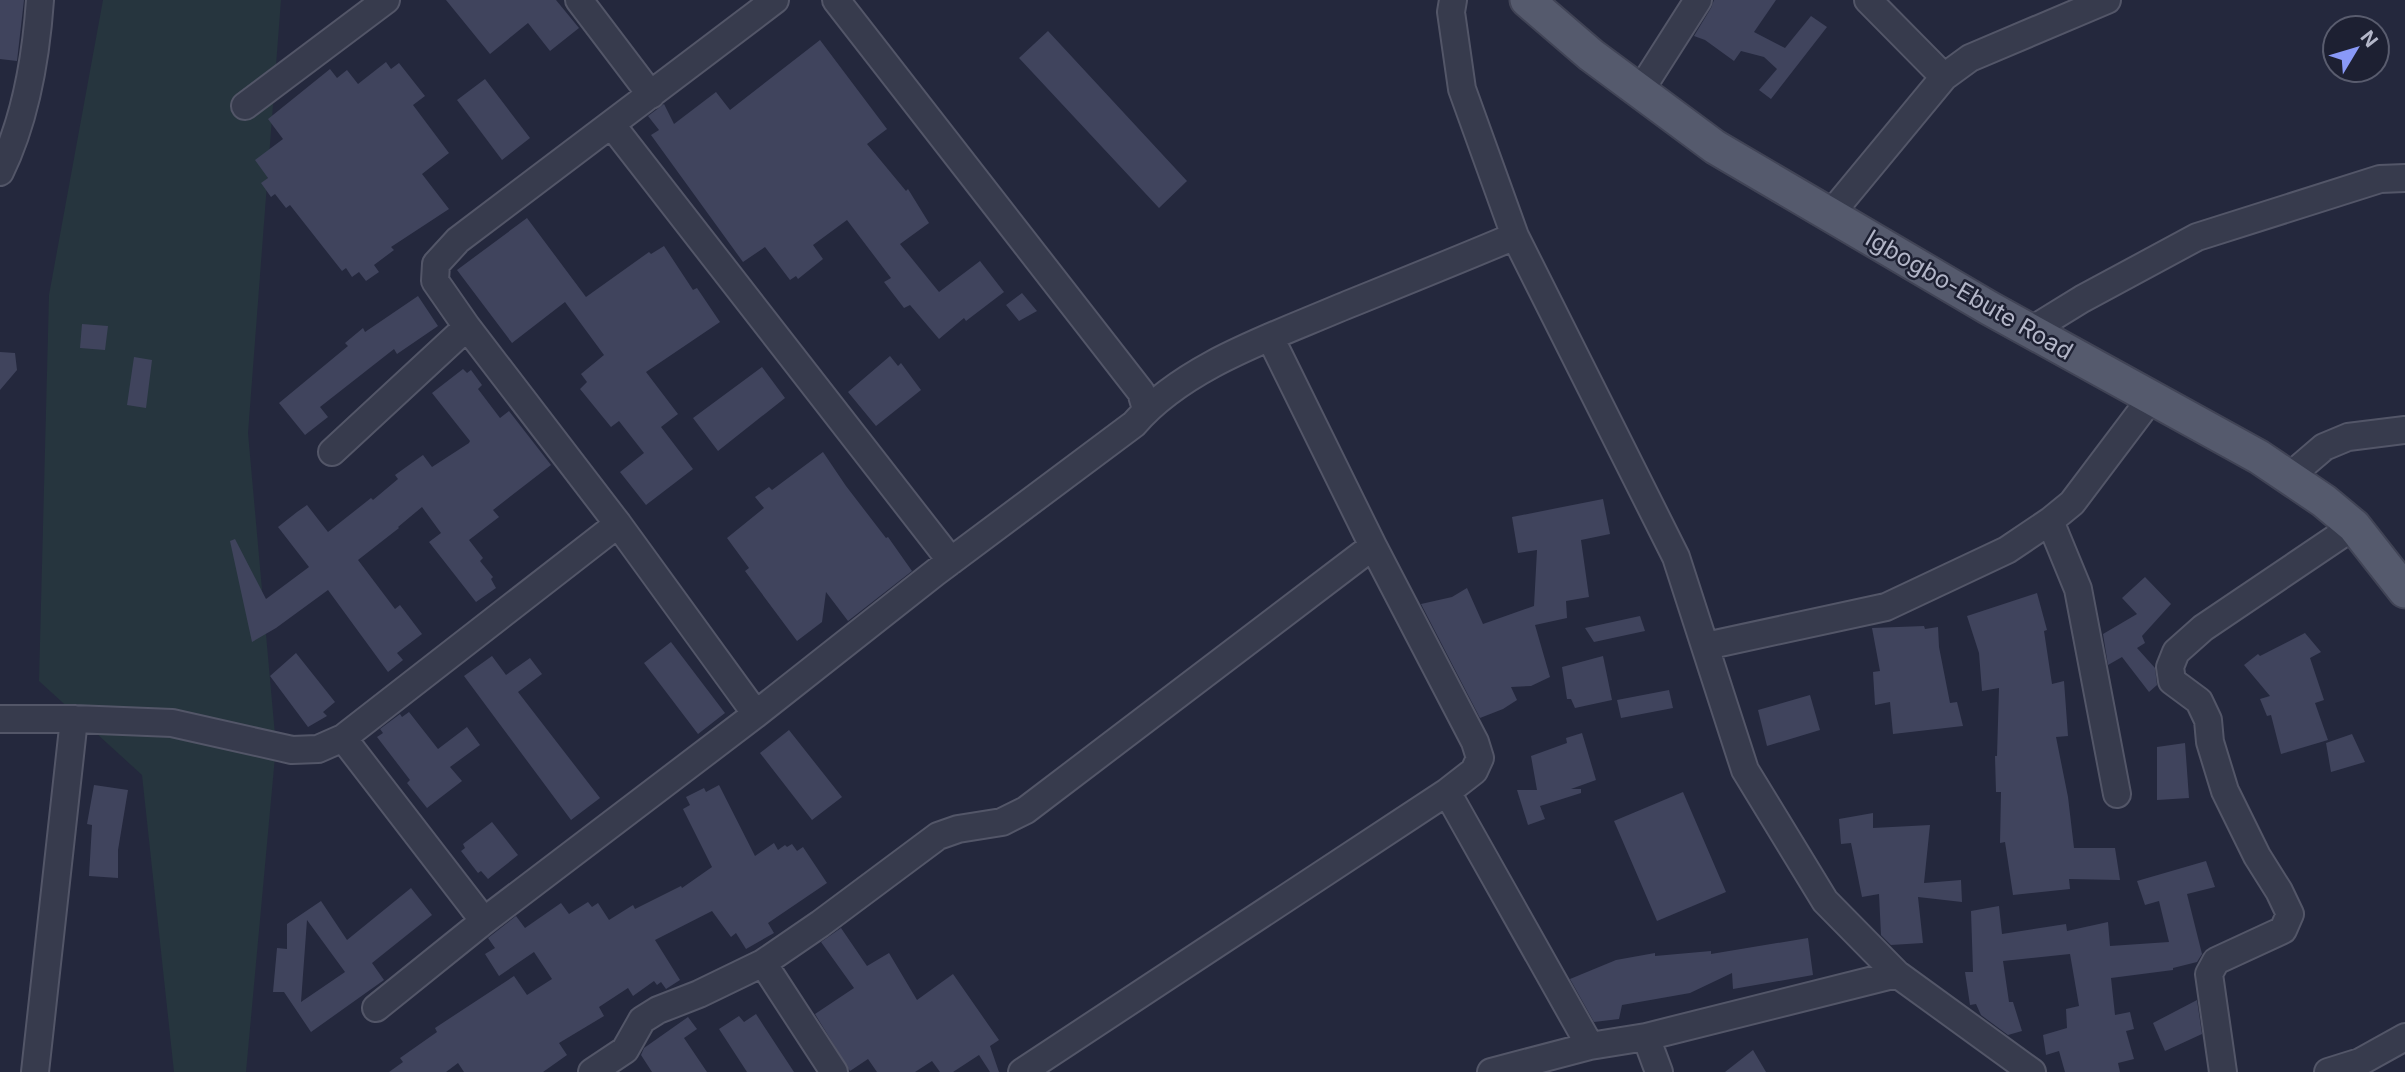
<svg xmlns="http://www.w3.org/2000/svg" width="2405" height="1072" viewBox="0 0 2405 1072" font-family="Inter,sans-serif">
  <rect width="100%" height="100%" fill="#24283d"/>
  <path fill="#26353e" d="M103 0H281L248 433 276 746 246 1072H174L142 775 39 681 49 295Z"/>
  <path fill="#40445d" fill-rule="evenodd" d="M0 0H24L17 61 0 59Z
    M446 0H556L579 28 550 51 528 23 490 54Z
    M1714 0H1776L1754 32 1785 48 1811 16 1827 27 1771 99 1759 90 1777 69 1764 57 1741 51 1734 61 1705 40 1694 36 1711 8Z
    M1048 31 1187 181 1159 208 1019 58Z
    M820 40 887 129 867 144 906 191 908 189 929 223 900 244 939 292 980 261 1004 292 966 321 964 318 939 339 910 305 904 308 884 282 891 278 847 220 813 245 823 259 798 279 796 276 790 280 765 247 743 262 651 135 659 130 648 116 664 104 674 124 716 92 730 110Z
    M386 62 391 69 399 63 425 96 413 105 449 153 422 174 449 209 391 247 394 250 374 265 379 272 366 281 359 272 352 277 346 268 342 271 290 205 286 208 275 194 271 197 261 183 268 178 255 160 283 139 268 119 330 69 337 78 347 70 358 84Z
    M485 79 530 138 502 160 457 100Z
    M527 218 586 297 649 252 651 254 664 246 693 290 697 288 720 322 646 372 678 414 661 427 693 469 646 505 620 472 644 453 619 421 611 427 580 389 587 382 581 374 604 355 565 302 512 343 457 270Z
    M1022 293 1037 311 1019 321 1006 305Z
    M418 296 438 326 397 354 394 349 320 407 328 417 305 435 279 403 348 346 345 343 363 328 365 332Z
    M82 324 108 326 105 350 80 348Z
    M0 352 15 353 17 370 0 390Z
    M890 356 898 366 901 363 921 390 876 426 848 392Z
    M134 357 152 360 146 408 127 405Z
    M762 367 785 398 718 451 693 418Z
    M463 369 467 373 471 370 482 385 478 389 500 418 509 411 551 465 493 510 499 517 469 540 483 558 480 561 493 577 491 579 496 588 476 602 429 542 441 533 422 507 398 527 399 528 358 560 395 609 400 605 422 634 397 653 403 660 388 672 328 590 276 628 252 642 230 541 235 539 266 599 309 567 278 527 297 512 307 505 328 532 371 498 373 500 398 479 395 475 423 455 432 467 469 443 470 441 432 393Z
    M823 452 846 486 886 538 888 537 912 571 848 621 826 592 822 622 797 641 745 571 749 568 727 538 764 508 755 497 769 487 772 490Z
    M1603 499 1610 534 1581 540 1589 597 1566 601 1567 618 1535 625 1550 677 1531 686 1511 687 1517 700 1503 709 1480 718 1421 604 1452 597 1467 588 1483 624 1534 606 1537 550 1518 553 1512 517Z
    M2145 577 2171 604 2142 636 2145 643 2137 648 2155 668 2157 685 2149 692 2122 657 2108 665 2103 634 2137 614 2122 598Z
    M2037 593 2047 630 2044 631 2052 684 2064 681 2068 736 2056 737 2068 797 2074 848H2115L2120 880 2069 879 2070 889 2013 895 2005 842 2000 843 2001 792H1996L1995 756H1997L1999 688 1982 691 1979 653 1967 616Z
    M1640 616 1645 631 1594 642 1585 628Z
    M1924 626 1925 629 1938 627 1939 647 1950 703 1957 702 1963 726 1893 734 1890 702 1875 705 1873 672 1880 671 1872 628Z
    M2305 633 2321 652 2310 658 2324 700 2315 703 2328 740 2281 754 2271 715 2267 716 2260 699 2270 696 2244 665 2258 654 2260 656Z
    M671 642 725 713 698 734 644 663Z
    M296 653 335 702 323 712 327 716 308 727 270 676Z
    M492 656 506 675 530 658 542 674 518 692 600 798 571 820 464 676Z
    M1603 656 1612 700 1575 708 1571 699H1567L1562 667Z
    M1669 690 1673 708 1621 718 1617 700Z
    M1810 695 1820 730 1767 746 1758 710Z
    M409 712 438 749 467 727 480 745 450 767 462 781 427 808 407 783 410 780 377 737 383 733 380 729 400 714 402 717Z
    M789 730 842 797 812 820 760 753Z
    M1582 733 1596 780 1571 789H1581V793L1540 806 1545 819 1528 825 1517 790H1537L1531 756 1567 743 1566 738Z
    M2352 734 2365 762 2331 772 2326 743Z
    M2185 743 2189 798 2157 800V747Z
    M94 785 128 790 118 850V878L89 876 92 825 87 824Z
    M719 785 755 856 774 843 778 850 785 845 787 847 792 844 797 851 803 847 827 883 768 923 774 933 746 949 736 933 731 937 712 911 655 940 680 980 666 989 661 982 657 985 654 981 633 996 628 988 599 1007 604 1016 559 1043 567 1055 543 1072H464L458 1063 446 1072H389L403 1062 400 1058 437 1032 435 1028 514 976 527 995 552 979 534 952 499 976 485 954 495 948 488 938 516 916 525 928 561 903 569 914 588 902 592 907 598 903 609 920 633 905 635 909 681 886 682 888 712 867 683 809 690 805 686 797 704 788 706 792Z
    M1683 792 1726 892 1657 921 1614 821Z
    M1873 813V828L1930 825 1924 883 1961 880 1962 902 1918 897 1923 943 1891 945 1881 935 1879 894 1862 897 1851 843 1841 844 1839 819Z
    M492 822 518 855 488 879 481 871 478 873 461 851 465 848 463 844Z
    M2206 861 2215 887 2187 894 2202 954 2197 962 2173 968V970L2111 978 2115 1015 2130 1012 2134 1029 2126 1031 2134 1059 2118 1063 2120 1072H2065L2059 1051 2046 1055 2043 1035 2067 1028 2066 1009 2079 1006 2070 954 2003 961 2009 1002H2013L2022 1031 2008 1035 1981 1015 1976 1004 1970 1005 1965 972H1973L1971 911 1999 906 2002 934 2066 924 2067 931 2108 922 2110 946 2169 942 2159 901 2145 905 2137 881Z
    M411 888 432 915 372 963 384 980 311 1032 284 992H273L277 948 287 949V924L321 901 347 940ZM307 920 345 972 301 1002Z
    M841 928 867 966 889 953 917 1000 953 974 999 1040 990 1046 999 1072H990L979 1055 953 1072H940L932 1061 915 1072H877L868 1059 850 1071 815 1014 854 988 821 942Z
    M1808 938 1813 975 1733 989 1732 973 1690 993 1622 1005 1619 1019 1594 1022 1570 979 1616 960 1655 953V956L1711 951V954Z
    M2197 1000 2202 1034 2165 1051 2153 1023Z
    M756 1014 794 1072H747L719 1029 739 1016 744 1022Z
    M688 1017 697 1029 684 1038 707 1072H652L641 1055 644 1048Z
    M1753 1050 1766 1072H1725Z"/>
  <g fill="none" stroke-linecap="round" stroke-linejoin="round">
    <defs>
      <path id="minor" d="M579 0 651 95
        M836 0 1141 392 1146 409
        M1453 0 1451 12 1462 89 1515 236 1676 557 1745 770 1825 901 1897 974 2032 1072
        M1868 0 1944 77
        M1640 91 1698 0
        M245 106 386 0
        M611 124 951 561
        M0 172C26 119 36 58 40 0
        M1829 216 1944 77 1970 58 2107 0
        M2030 331 2082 299 2197 237 2380 179 2405 178
        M332 452 467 327
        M2290 476 2324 447 2348 437 2405 430
        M2050 521 2078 589 2117 794
        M1706 646 1886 607 2007 550 2050 521 2072 503 2152 397
        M756 714 618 524 467 327 435 281 436 264 458 240 775 0
        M0 719H74L172 723 292 750 318 749 343 738 618 524
        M343 738 484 921
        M1447 792 1590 1046
        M763 963 834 1072
        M376 1008 484 921 756 714 936 572 1134 424C1183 367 1269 338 1337 309 1396 285 1456 261 1515 236
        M1646 1037 1659 1072
        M35 1072 74 719
        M592 1072 625 1050 642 1020 658 1010 699 994 763 963 820 924 938 836 958 829 1002 822 1026 810 1373 546
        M1022 1072 1447 792 1474 771 1480 758 1475 742 1373 546 1270 337
        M1491 1072 1590 1046 1646 1037 1897 974
        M2223 1072 2209 974 2216 961 2283 930 2290 914 2279 891 2257 856 2225 791 2210 742 2208 720 2199 701 2172 681 2170 667 2176 652 2203 628 2354 526
        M2328 1072 2360 1062 2405 1037"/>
      <path id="major" d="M1527 0 1591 55 1715 147 1989 308 2259 457 2324 501 2354 526 2405 591"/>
    </defs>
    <use href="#minor" stroke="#535668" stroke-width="30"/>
    <use href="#major" stroke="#414456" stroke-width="37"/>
    <use href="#minor" stroke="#373b4d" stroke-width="26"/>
    <use href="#major" stroke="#555a6d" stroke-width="33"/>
  </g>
  <g text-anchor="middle" stroke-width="5" stroke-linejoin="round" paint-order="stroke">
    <g font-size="24" fill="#b3b6c8" stroke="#1d2032">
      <text transform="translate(1969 295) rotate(30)" y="8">Igbogbo-Ebute Road</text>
    </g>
  </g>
  <g transform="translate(2356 49) rotate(52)"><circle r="33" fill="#1d2032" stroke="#595c6e" stroke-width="2"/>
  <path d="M0-5L12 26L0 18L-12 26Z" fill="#8999f7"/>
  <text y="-10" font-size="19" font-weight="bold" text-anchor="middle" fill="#b3b6c8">N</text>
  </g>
</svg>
